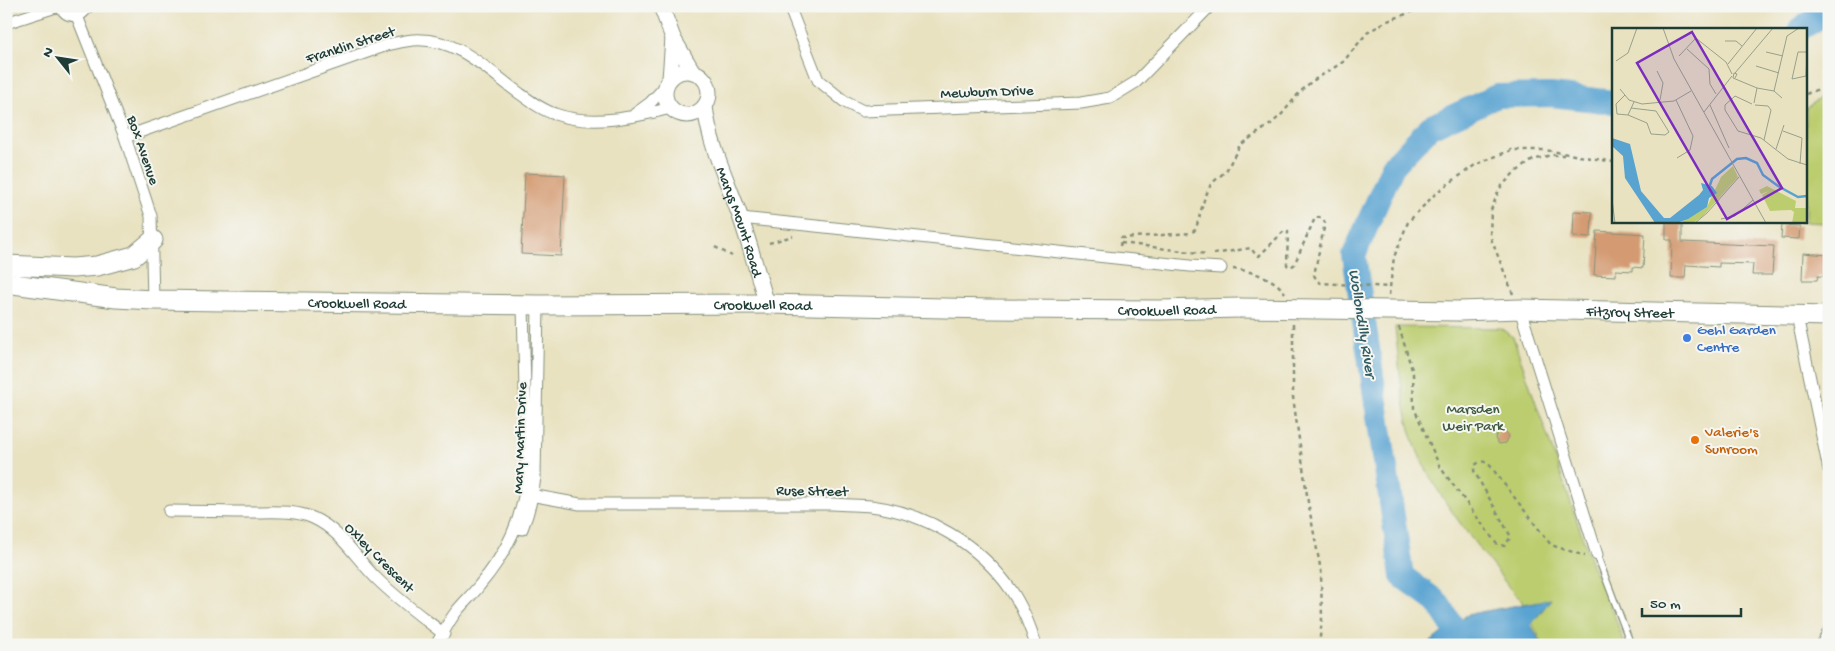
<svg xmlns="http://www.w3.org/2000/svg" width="1835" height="651" viewBox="0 0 1835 651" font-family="'Gochi Hand',sans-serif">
  <rect width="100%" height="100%" fill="#f6f6f2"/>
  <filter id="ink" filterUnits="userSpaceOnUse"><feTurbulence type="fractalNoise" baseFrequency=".02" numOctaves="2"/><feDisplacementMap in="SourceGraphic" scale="10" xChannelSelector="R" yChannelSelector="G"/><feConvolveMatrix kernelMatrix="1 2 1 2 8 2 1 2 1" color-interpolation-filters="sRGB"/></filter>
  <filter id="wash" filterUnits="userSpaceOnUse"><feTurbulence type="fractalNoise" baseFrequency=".0096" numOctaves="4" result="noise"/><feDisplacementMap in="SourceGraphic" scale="20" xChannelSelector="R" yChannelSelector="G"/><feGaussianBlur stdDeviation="1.12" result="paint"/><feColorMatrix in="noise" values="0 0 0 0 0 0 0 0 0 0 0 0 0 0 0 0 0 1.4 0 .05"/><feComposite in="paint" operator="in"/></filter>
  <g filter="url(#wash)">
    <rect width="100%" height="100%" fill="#e9e2c1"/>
    <path fill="#bccd70" stroke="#6e8552" d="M1829 92V223L1799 222 1806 221V108Z
      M1395 327 1500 328 1513 337 1593 567 1614 614 1625 645H1543L1521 600 1511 590C1477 544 1427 488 1411 433 1401 398 1399 362 1395 327Z"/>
    <path fill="#59a3d1" stroke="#3c7082" d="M1551 599 1531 625 1542 645H1427L1443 632 1455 630 1465 616 1475 613Z"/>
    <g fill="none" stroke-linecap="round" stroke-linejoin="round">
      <path stroke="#59a3d1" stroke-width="24" d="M1800 29 1829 11
        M1465 645 1437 602 1402 576 1354 255 1393 166 1430 127 1497 96 1551 95 1614 102"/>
    </g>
    <g id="blocks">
      <path fill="#d49b73" d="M525 173 565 175 561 256 521 254Z
        M1574 211 1592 212 1591 237 1573 236Z
        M1666 221H1682V242L1774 246 1772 275H1752L1753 264 1719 263V267L1686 265 1685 278H1671L1672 240H1666Z
        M1782 225 1800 226 1799 239 1781 238Z
        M1597 231 1645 234 1643 268 1633 267V271L1616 270V276L1594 275Z
        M1803 253 1829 255V277L1818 276 1817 280H1802Z
        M1498 431H1505L1509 436 1506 443 1499 444 1495 439Z"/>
    </g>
  </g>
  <g filter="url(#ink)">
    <use href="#blocks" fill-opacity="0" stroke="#84907a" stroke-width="1"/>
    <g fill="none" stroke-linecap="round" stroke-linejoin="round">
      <defs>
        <path id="service" d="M1597 555 1631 645"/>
        <path id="minor" d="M60 6C67 19 81 19 88 6
          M789 6 818 80 845 102 863 111 1081 103 1110 98 1136 82 1210 6
          M77 16 125 137 151 216 153 300
          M6 23 59 6
          M635 114 650 103 666 86
          M125 137 387 45C395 43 404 41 413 40 457 37 486 69 519 93 530 101 542 110 555 114 591 127 635 117 671 108
          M741 218 1190 266 1221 268
          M1520 309 1597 555
          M1797 316 1829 470
          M525 494 580 504H833C845 505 858 505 871 506 926 513 979 544 1011 590 1022 606 1030 626 1036 645
          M169 511C197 511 225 512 253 512 272 512 295 510 313 518 340 530 356 558 376 578 397 599 421 616 444 634
          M522 529C529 512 533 495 535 477L538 305
          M436 645C443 634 448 622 456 612 463 603 472 595 479 586 507 553 523 519 527 476L523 305
          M1822 645 1829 631"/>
        <g id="tertiary">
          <path d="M661 6 673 38 693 72"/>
          <circle cx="687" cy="93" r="22"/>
          <path d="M670 79 673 38"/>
          <path id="s1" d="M705 106C709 144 727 180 740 216 750 245 758 275 767 304"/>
        </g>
        <g id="primary">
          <path d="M6 265 73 268 97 266 134 256 153 240"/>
          <path id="s2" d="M6 283 116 298 153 300 538 305 767 304 989 309 1160 310 1239 308"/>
          <path id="s3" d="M1460 311 1520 309 1829 316"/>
        </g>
      </defs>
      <use href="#service" stroke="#84907a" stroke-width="8"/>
      <use href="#minor" stroke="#84907a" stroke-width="13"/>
      <use href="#tertiary" stroke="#84907a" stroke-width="17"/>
      <use href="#primary" stroke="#84907a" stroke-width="21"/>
      <path stroke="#84907a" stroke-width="2.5" stroke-dasharray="4 4" stroke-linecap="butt" d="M1806 94 1821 88 1829 82
        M769 243 793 236
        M1121 243 1206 254
        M1120 246 1121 238 1191 233 1195 230 1197 225 1204 200 1211 184 1226 171 1240 145 1271 124 1282 114 1299 93 1311 82 1343 62 1367 33 1385 22 1427 6
        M715 247 732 256
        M1214 254 1251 248 1255 254 1259 256 1284 231H1288L1287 265 1290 267 1294 265 1315 218 1319 217 1323 219 1325 223 1314 275 1317 281 1321 283 1389 287
        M1233 269C1251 271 1274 277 1285 293
        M1513 294 1490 236 1491 210 1500 188 1513 174 1533 160 1551 155H1564
        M1389 295 1394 257 1408 222 1437 192 1475 165 1511 150H1545L1614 162
        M1293 324V397L1308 502 1321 571 1322 620 1319 645
        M1399 327 1413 373 1414 408 1440 467 1496 543 1504 546 1511 537 1474 471 1475 465 1481 461 1488 463 1551 545 1585 556"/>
      <use href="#service" stroke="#fff" stroke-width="5.5"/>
      <use href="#minor" stroke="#fff" stroke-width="11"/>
      <use href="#tertiary" stroke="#fff" stroke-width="15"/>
      <use href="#primary" stroke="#fff" stroke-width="19"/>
      <defs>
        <path id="primary-bridge" d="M1239 308 1460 311"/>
      </defs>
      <use href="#primary-bridge" stroke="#84907a" stroke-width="21" stroke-linecap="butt"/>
      <use href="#primary-bridge" stroke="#fff" stroke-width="19"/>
    </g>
  </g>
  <circle fill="#3f7fe0" stroke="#f6f6f2" stroke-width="2" cx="1687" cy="338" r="5"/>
  <circle fill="#e8710a" stroke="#f6f6f2" stroke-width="2" cx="1695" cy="440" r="5"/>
  <g text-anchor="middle" stroke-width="4" stroke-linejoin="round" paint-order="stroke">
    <g font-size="15" fill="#1f3d34" stroke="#f6f6f2">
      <text transform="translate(350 44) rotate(-18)" y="5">Franklin Street</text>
      <text transform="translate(987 91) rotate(-2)" y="5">Mewburn Drive</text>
      <text transform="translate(144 150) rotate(71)" y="5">Box Avenue</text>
      <text dy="5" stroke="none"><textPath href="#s1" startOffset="121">Marys Mount Road</textPath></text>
      <text dy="5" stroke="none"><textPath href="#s2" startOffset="352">Crookwell Road</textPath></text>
      <text dy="5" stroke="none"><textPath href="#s2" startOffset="758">Crookwell Road</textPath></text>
      <text dy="5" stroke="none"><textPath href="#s2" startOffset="1162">Crookwell Road</textPath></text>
      <text dy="5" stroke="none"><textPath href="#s3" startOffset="170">Fitzroy Street</textPath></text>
      <text transform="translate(519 438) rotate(-88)" y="5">Mary Martin Drive</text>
      <text transform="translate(812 490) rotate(1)" y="5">Ruse Street</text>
      <text transform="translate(380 557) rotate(45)" y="5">Oxley Crescent</text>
    </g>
    <g font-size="15" fill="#366cbe" stroke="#f6f6f2" text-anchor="start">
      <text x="1697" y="334">Gehl Garden<tspan x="1697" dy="17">Centre</tspan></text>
    </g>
    <g font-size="15" fill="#3e5a40" stroke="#f6f6f2">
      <text x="1473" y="413">Marsden<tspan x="1473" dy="17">Weir Park</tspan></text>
    </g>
    <g font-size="15" fill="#c56008" stroke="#f6f6f2" text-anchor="start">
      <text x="1705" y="436">Valerie's<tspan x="1705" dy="17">Sunroom</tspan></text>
    </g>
    <g font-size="16" font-style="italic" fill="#305c63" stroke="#f6f6f2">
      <text transform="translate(1364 323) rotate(81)" y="6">Wollondilly River</text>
    </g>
  </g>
  <g transform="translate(1612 28)">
    <rect width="195" height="195" fill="#e9e2c1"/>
    <path d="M121 138 126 149 91 188 81 195H68L95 179 109 149ZM155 158 184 173 183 180H195V195H180L182 184 179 182 158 183 150 167 157 163 149 166 147 162Z" fill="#bccd70"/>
    <path d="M0 110 18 116 29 163 52 190H58L87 167 91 162 89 155 100 158 105 165 97 170 95 179 76 191 65 195H43L13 150 11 128 0 118Z" fill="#59a3d1"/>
    <path fill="none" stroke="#59a3d1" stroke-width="2.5" d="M97 160 100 151 125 131 134 130 145 135 151 147 166 158 186 169 195 168"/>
    <path fill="none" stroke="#98a089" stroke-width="1" d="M51 0 62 31 154 195M85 11 114 34 120 46M113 13H124L130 18M75 21 97 41 98 56 104 66M154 24 171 28M195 24H186L180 51 194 48 195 25M67 28 83 11M4 33 16 25 25 0M116 36 145 0M144 38 167 45M45 43 51 55 48 72M123 45 161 0M123 50 125 46 122 45 121 50 145 60 162 63 170 70M8 61 17 72 30 76 62 73 79 63M162 63 175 8 187 0M13 67 4 76 5 86 16 87 22 74M64 72 81 108 78 122 65 130M142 75 145 60M140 76 123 68 113 77V82L126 103 149 110 176 131 195 137M98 77 117 120M143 77 156 78 159 82 152 112M92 84 120 48M16 87 35 95 39 106 53 107 57 104 44 83 19 80M171 103 190 110 188 136M164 121 172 97M0 171 3 195M109 191 123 188 141 172M83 195 95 185 127 149"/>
    <path fill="#7b2cbf" fill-opacity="0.15" stroke="#7b2cbf" stroke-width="2.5" d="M80 4 170 160 115 191 25 35Z"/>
    <rect width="195" height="195" fill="none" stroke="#1f3d34" stroke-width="2.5"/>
  </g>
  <rect width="1835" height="651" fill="none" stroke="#f6f6f2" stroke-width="25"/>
  <g transform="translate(58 58) rotate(300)" stroke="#f6f6f2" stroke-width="4" paint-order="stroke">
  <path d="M0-4L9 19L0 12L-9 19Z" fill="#1f3d34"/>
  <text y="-8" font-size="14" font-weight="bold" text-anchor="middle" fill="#1f3d34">N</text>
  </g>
  <path d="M1642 608v8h99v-8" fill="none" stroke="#1f3d34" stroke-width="2.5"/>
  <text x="1650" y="608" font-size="15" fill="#1f3d34" stroke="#f6f6f2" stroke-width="4" paint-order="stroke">50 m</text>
</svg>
